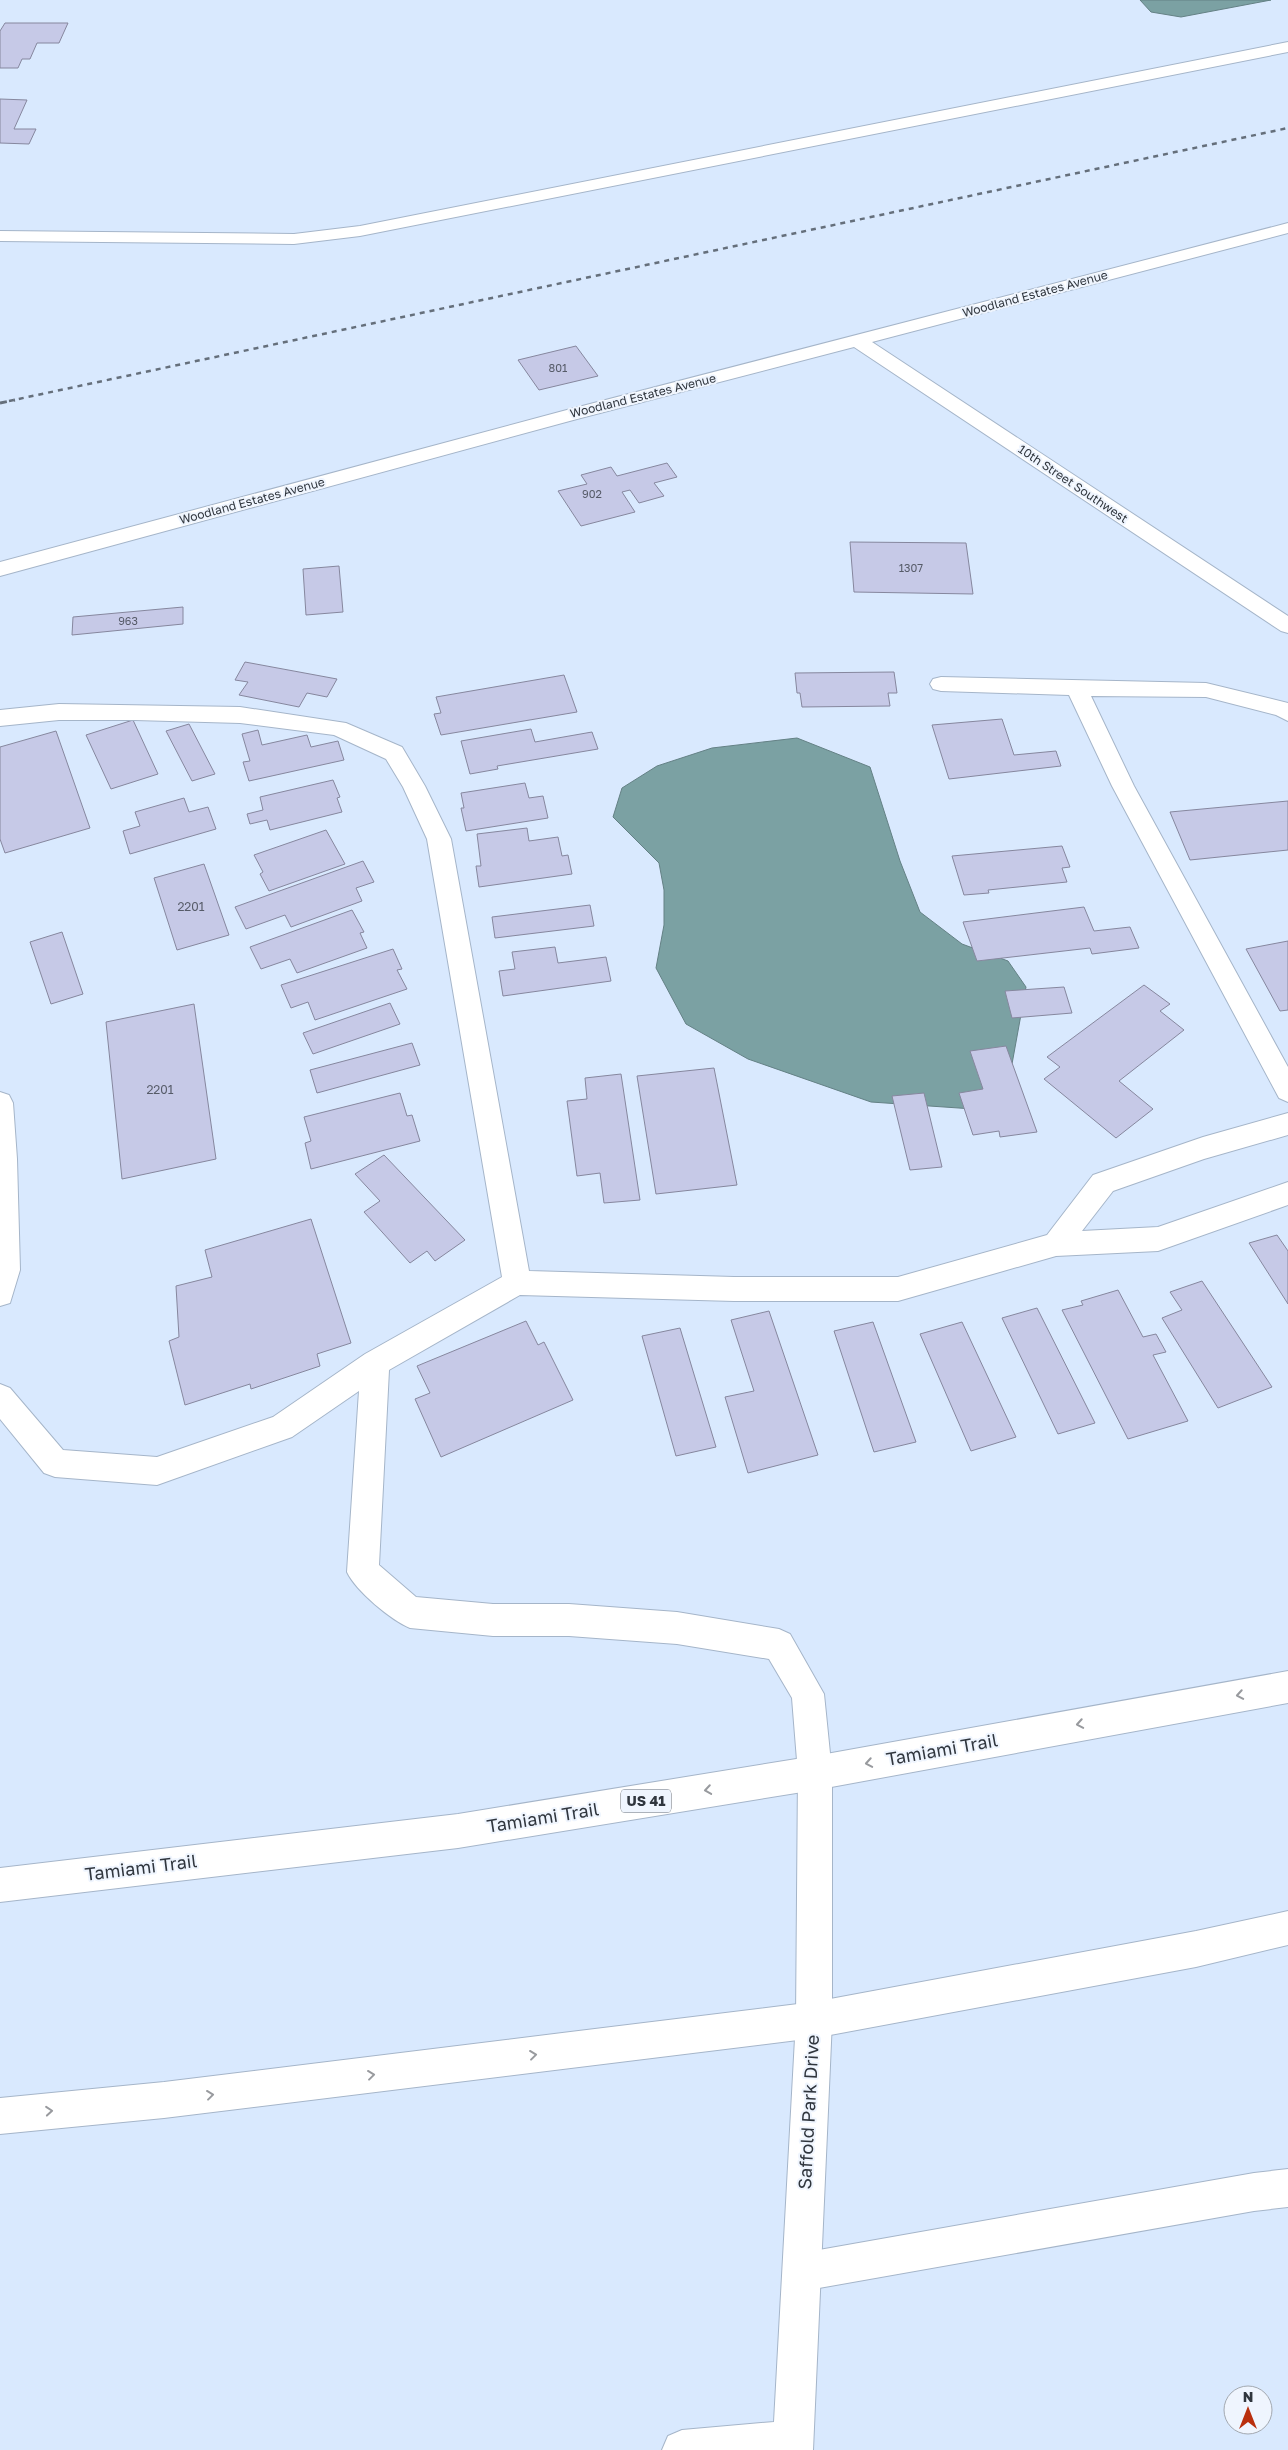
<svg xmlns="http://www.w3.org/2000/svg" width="1288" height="2450" viewBox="0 0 1288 2450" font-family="'Golos Text',sans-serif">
  <rect width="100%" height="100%" fill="#d9e9fe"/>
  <path fill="#7ba1a3" stroke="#648185" d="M1140 0H1271L1181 17 1151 12Z
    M797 738 870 767 900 861 920 912 962 944 1008 961 1026 987 1006 1097 988 1110 871 1102 748 1059 686 1024 656 968 664 925V890L659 863 613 817 622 788 657 766 712 748Z"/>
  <path fill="#c6c9e7" stroke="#86879e" d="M5 23H68L59 43H37L30 59H22L18 68H0V31Z
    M0 99 27 100 14 129H36L29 144 0 143Z
    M576 346 598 376 539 390 518 360Z
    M667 463 677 477 654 483 664 496 639 503 630 490 622 492 635 512 581 526 558 491 587 484 581 475 611 467 617 476Z
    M850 542 966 543 973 594 854 592Z
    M339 566 343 612 306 615 303 569Z
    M183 607V624L72 635 73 617Z
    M245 662 337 679 327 697 307 693 299 707 239 695 248 682 235 680Z
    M894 672 897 693H888L890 706 802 707 800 693H797L795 673Z
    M564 675 577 712 441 735 434 714 441 713 436 697Z
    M1002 719 1014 755 1056 751 1061 766 949 779 932 725Z
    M133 720 158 774 111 789 86 735Z
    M189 724 215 774 192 781 166 731Z
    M531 729 535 742 592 732 598 749 497 766 498 769 470 774 461 741Z
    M258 730 262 745 307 735 311 747 338 741 344 760 249 781 243 762 250 761 242 734Z
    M56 731 90 828 5 853 0 839V747Z
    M333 780 340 797 337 798 342 812 270 830 267 820 250 824 247 814 263 810 260 797Z
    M525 783 529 798 543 796 548 818 466 831 461 808H464L461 793Z
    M184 798 189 812 208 807 216 829 130 854 123 831 140 826 135 812Z
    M1288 801V850L1190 860 1170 812Z
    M527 828 529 841 558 837 562 856 568 855 572 874 479 887 476 866H481L477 834Z
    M326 830 345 864 269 891 260 874 263 872 254 855Z
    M1062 846 1070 867 1062 868 1067 882 988 890 989 893 964 895 952 856Z
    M363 861 374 882 356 888 362 901 291 927 285 915 246 929 235 907Z
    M204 864 229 935 177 950 154 878Z
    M590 905 594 926 495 938 492 917Z
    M1084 907 1094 931 1130 927 1139 948 1092 954 1090 948 977 961 963 922Z
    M352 910 364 932 360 933 367 948 297 973 290 959 261 969 250 947Z
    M62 932 83 994 51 1004 30 942Z
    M1288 941V1010L1280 1011 1246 949Z
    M555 947 558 963 606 957 611 981 503 996 499 971 515 969 512 952Z
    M393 949 402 969 397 970 407 989 315 1020 308 1002 291 1008 281 985Z
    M1144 985 1170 1004 1160 1011 1184 1030 1119 1081 1153 1109 1116 1138 1044 1079 1060 1067 1047 1057Z
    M1064 987 1072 1013 1012 1018 1005 991Z
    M390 1003 400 1024 313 1054 303 1033Z
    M194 1004 216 1159 122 1179 106 1022Z
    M412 1043 420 1065 317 1093 310 1070Z
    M1006 1046 1037 1132 1000 1137 999 1131 973 1135 959 1093 983 1089 970 1051Z
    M714 1068 737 1185 656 1194 637 1076Z
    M621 1074 640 1200 604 1203 600 1173 577 1176 567 1101 587 1099 585 1078Z
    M400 1093 407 1116 412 1115 420 1141 311 1169 305 1143 311 1141 304 1117Z
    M924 1093 942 1167 910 1170 892 1096Z
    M384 1155 465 1240 435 1261 427 1251 410 1263 364 1212 380 1201 355 1174Z
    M311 1219 351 1343 317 1354 320 1366 251 1389 250 1384 185 1405 169 1341 179 1337 176 1286 212 1277 205 1250Z
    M1277 1235 1288 1251V1304L1249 1243Z
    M1202 1281 1272 1387 1218 1408 1162 1318 1182 1310 1170 1292Z
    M1118 1290 1143 1337 1156 1334 1166 1352 1153 1355 1188 1421 1128 1439 1062 1310 1083 1305 1081 1301Z
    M1037 1308 1095 1423 1058 1434 1002 1318Z
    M769 1311 818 1455 748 1473 725 1397 754 1391 731 1320Z
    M526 1321 538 1345 544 1342 573 1400 441 1457 415 1399 430 1393 417 1366Z
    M873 1322 916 1442 874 1452 834 1331Z
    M962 1322 1016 1437 971 1451 920 1334Z
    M680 1328 716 1447 676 1456 642 1336Z"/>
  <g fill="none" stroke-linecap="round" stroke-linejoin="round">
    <defs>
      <path id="service" d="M1288 42V52L360 236 294 244 0 241V231L294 234 360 226Z
        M941 677 1206 683 1288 703V721L1276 715 1206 697 1091 696 1134 786 1288 1067V1102L1279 1098 1112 786 1069 695 941 691 933 689 930 684 933 679Z
        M59 704 240 707 346 723 402 747 425 786 451 839 529 1271 734 1277H898L1047 1235 1093 1175 1203 1137 1288 1113V1135L1204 1159 1113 1191 1082 1231 1158 1227 1288 1182V1205L1158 1251 1056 1256 898 1301H734L520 1295 389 1370 379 1565 416 1597 493 1604H569L677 1612 779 1629 790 1634 824 1694 832 1773 827 1785 815 1790 803 1785 798 1773 792 1698 769 1659 677 1644 569 1636H493L410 1628C391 1620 356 1591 347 1572L359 1391 292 1437 157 1485 55 1477 44 1473 0 1419V1384L10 1388 63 1450 157 1457 273 1417 365 1354 502 1277 427 839 403 787 386 759 334 735 240 723 135 720H59L0 726V710Z
        M0 1092 9 1095 13 1103 17 1159 20 1270 10 1303 0 1306Z
        M1288 2169V2207L1254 2211 802 2291 788 2286 783 2272 788 2258 802 2253 1254 2173Z"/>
      <path id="minor" d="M1288 223V233L872 342 1288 616V633L1281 631 854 347 577 419 0 576V562L563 411Z
        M815 1756 827 1761 832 1773V2020L813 2450H662L668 2436 682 2430 774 2422 796 2020 798 1773 803 1761Z"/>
      <path id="primary" d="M1288 1671V1703L815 1790 458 1848 0 1902V1868L458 1814 815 1756Z
        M1288 1911V1945L1196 1967 814 2038 164 2118 0 2134V2098L164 2082 814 2002 1196 1931Z"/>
    </defs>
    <use href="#service" stroke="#a5b5c9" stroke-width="2"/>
    <use href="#minor" stroke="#a5b5c9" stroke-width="2"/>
    <use href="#primary" stroke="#a5b5c9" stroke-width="2"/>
    <use href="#service" fill="#fff" fill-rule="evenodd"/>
    <use href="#minor" fill="#fff" fill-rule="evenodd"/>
    <use href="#primary" fill="#fff" fill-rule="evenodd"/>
    <path stroke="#656f7b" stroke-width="2.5" stroke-dasharray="5 5" stroke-linecap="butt" d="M9 401 1288 128"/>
    <path stroke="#656f7b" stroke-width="3" stroke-dasharray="7 7" stroke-linecap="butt" d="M0 403 15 400"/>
  </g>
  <defs><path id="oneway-chevron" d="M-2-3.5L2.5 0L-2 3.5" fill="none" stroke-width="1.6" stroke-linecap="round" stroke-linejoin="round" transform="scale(1.25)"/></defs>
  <g stroke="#989a9e">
    <use href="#oneway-chevron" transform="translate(1240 1695) rotate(170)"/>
    <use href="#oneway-chevron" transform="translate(1080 1724) rotate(170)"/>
    <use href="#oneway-chevron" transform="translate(869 1763) rotate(170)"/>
    <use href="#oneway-chevron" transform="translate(708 1790) rotate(171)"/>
    <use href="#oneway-chevron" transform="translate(533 2055) rotate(-7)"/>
    <use href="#oneway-chevron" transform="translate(371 2075) rotate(-7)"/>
    <use href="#oneway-chevron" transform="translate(210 2095) rotate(-7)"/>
    <use href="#oneway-chevron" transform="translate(49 2111) rotate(-5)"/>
  </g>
  <g text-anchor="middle" stroke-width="4" stroke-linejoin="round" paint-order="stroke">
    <g font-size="11" fill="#565b68">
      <text x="558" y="372">801</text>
      <text x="592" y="498">902</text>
      <text x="911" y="572">1307</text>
      <text x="128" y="625">963</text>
    </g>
    <g font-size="12" fill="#30363e" stroke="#eff5fe">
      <text transform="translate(1035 294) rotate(-15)" y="4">Woodland Estates Avenue</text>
      <text transform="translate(643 396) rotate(-14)" y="4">Woodland Estates Avenue</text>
      <text transform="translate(1073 484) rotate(34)" y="4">10th Street Southwest</text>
      <text transform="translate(252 501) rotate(-15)" y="4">Woodland Estates Avenue</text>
    </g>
    <g font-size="12" fill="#565b68">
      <text x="191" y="911">2201</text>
      <text x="160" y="1094">2201</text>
    </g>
    <rect fill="#eff5fe" stroke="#696f78" stroke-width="1" x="621" y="1789.5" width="50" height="23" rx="4"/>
    <g font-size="14" font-weight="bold" fill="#30363e">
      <text x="646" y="1806">US 41</text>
    </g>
    <g font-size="18" fill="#30363e" stroke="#eff5fe">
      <text transform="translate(942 1750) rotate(-10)" y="6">Tamiami Trail</text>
      <text transform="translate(543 1818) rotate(-9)" y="6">Tamiami Trail</text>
      <text transform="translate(141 1868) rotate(-7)" y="6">Tamiami Trail</text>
      <text transform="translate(809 2112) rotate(-87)" y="6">Saffold Park Drive</text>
    </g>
  </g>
  <g transform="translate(1248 2410)"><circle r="24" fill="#eff5fe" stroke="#a3a9b1"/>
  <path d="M0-4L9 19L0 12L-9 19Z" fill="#b92f0e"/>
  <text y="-8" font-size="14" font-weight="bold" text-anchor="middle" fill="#30363e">N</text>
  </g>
</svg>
